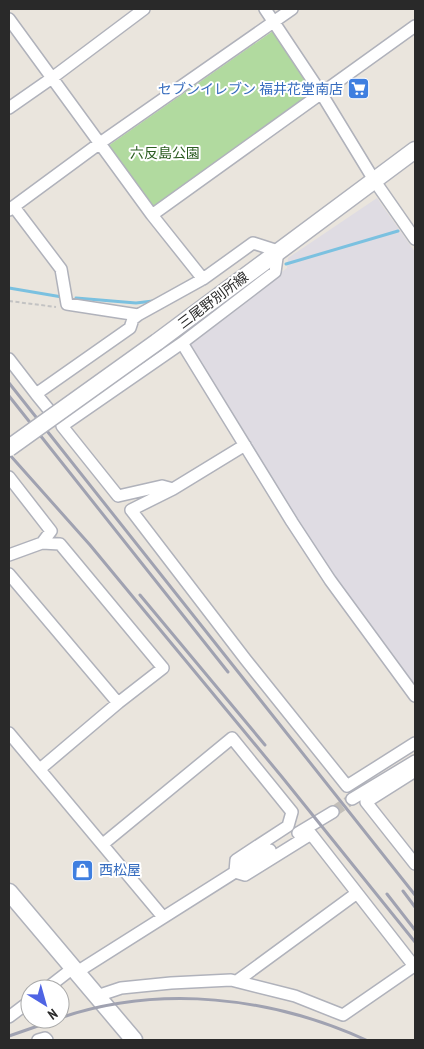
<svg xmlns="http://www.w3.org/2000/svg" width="424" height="1049" viewBox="0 0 424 1049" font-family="'PT Sans Narrow','Noto Sans JP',sans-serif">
  <rect width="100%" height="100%" fill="#eae5dd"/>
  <path fill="#dfdce3" d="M377 198 415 252V686L335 581 186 344 287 268 288 258Z"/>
  <path fill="#b1da9f" d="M273 31 314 93 154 208 108 146Z"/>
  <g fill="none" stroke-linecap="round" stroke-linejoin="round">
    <path stroke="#7bc1e0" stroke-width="3" d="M286 264 398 231
      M9 288 62 297
      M76 298 136 303 153 301"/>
    <path stroke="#c3bfb9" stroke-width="11" stroke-dasharray="11 5.5" stroke-linecap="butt" d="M333 812 352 799"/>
    <defs>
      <path id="street" d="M265 9 321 93 374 180 415 239
        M9 19 152 215 203 279
        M9 108 52 78 144 9
        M14 207 61 269 67 304 138 315
        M9 210 100 143 292 9
        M152 215 415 26
        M9 359 36 394 130 328 133 319 138 315 203 279 253 243 278 251 275 272 182 343 292 522 330 580 415 696
        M36 394 58 421
        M245 445 173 489 131 510 246 660 347 786 415 743
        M9 477 51 531 42 543 9 555
        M173 489 162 486 118 496 62 426 182 343
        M9 574 118 703
        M9 733 163 917
        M40 769 118 703 163 668 60 544 42 543
        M415 771 366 802 415 864
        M352 799 415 761
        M298 833 333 812
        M77 972 270 850
        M237 981 357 893
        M46 989 73 968
        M97 996 121 988 171 983 231 980 295 996 343 1015 414 966 311 834 245 875 235 872 236 860 288 826 292 812 232 738 103 844
        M9 1017 30 1001
        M38 1040 45 1038 47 1040"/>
      <path id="secondary" d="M157 342 415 150
        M9 892 134 1040"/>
    </defs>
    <use href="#street" stroke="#b0b2bb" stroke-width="14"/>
    <use href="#secondary" stroke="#b0b2bb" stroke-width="19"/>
    <path stroke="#c3c3c3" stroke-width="2" stroke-dasharray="4 2.5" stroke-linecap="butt" d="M9 301 56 307"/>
    <use href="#street" stroke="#fff" stroke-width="11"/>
    <use href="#secondary" stroke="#fff" stroke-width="16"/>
    <path stroke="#a0a2b1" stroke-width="3" d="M9 383 415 895
      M9 396 228 672
      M9 454 90 545 282 777 415 942
      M140 595 265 745
      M403 891 415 907
      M387 894 415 930
      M60 1018C160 984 272 997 366 1040
      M9 1036 58 1019"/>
    <defs>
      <path id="secondary-bridge" d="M9 448 157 342"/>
    </defs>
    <use href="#secondary-bridge" stroke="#b0b2bb" stroke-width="19" stroke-linecap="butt"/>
    <use href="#secondary-bridge" stroke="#fff" stroke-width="16"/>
  </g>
  <defs>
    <symbol id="supermarket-square" viewBox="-11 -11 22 22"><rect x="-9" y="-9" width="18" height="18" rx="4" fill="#3f7fe0" stroke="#fff"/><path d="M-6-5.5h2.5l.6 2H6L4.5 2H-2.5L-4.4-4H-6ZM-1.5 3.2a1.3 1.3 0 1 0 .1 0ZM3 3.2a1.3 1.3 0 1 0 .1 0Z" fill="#fff"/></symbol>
    <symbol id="shop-square" viewBox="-11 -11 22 22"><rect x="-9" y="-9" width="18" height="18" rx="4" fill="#3f7fe0" stroke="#fff"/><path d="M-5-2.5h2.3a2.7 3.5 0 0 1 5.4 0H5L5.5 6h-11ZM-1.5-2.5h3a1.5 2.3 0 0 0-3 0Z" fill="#fff"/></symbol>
  </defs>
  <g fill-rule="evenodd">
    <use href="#supermarket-square" x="346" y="76" width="25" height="25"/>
    <use href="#shop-square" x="70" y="858" width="25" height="25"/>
  </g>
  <g text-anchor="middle" stroke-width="4" stroke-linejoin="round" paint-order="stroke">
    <g font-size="14" fill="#366cbe" stroke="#fff" text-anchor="end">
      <text x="343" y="94">セブンイレブン 福井花堂南店</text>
      <text x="99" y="875" text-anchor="start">西松屋</text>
    </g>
    <g font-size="14" fill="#2c5d22" stroke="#fff">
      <text x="165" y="158">六反島公園</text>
    </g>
    <g font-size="14" fill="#292929" stroke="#fff">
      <text transform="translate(213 300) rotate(-37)" y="5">三尾野別所線</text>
    </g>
  </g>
  <rect width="424" height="1049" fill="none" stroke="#292929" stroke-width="20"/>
  <g transform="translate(45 1004) rotate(143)"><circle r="24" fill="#ffffff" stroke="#a9a9a9"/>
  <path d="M0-4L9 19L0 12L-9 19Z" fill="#4f64e4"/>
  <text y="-8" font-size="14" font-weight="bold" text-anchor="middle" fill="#292929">N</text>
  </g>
</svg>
